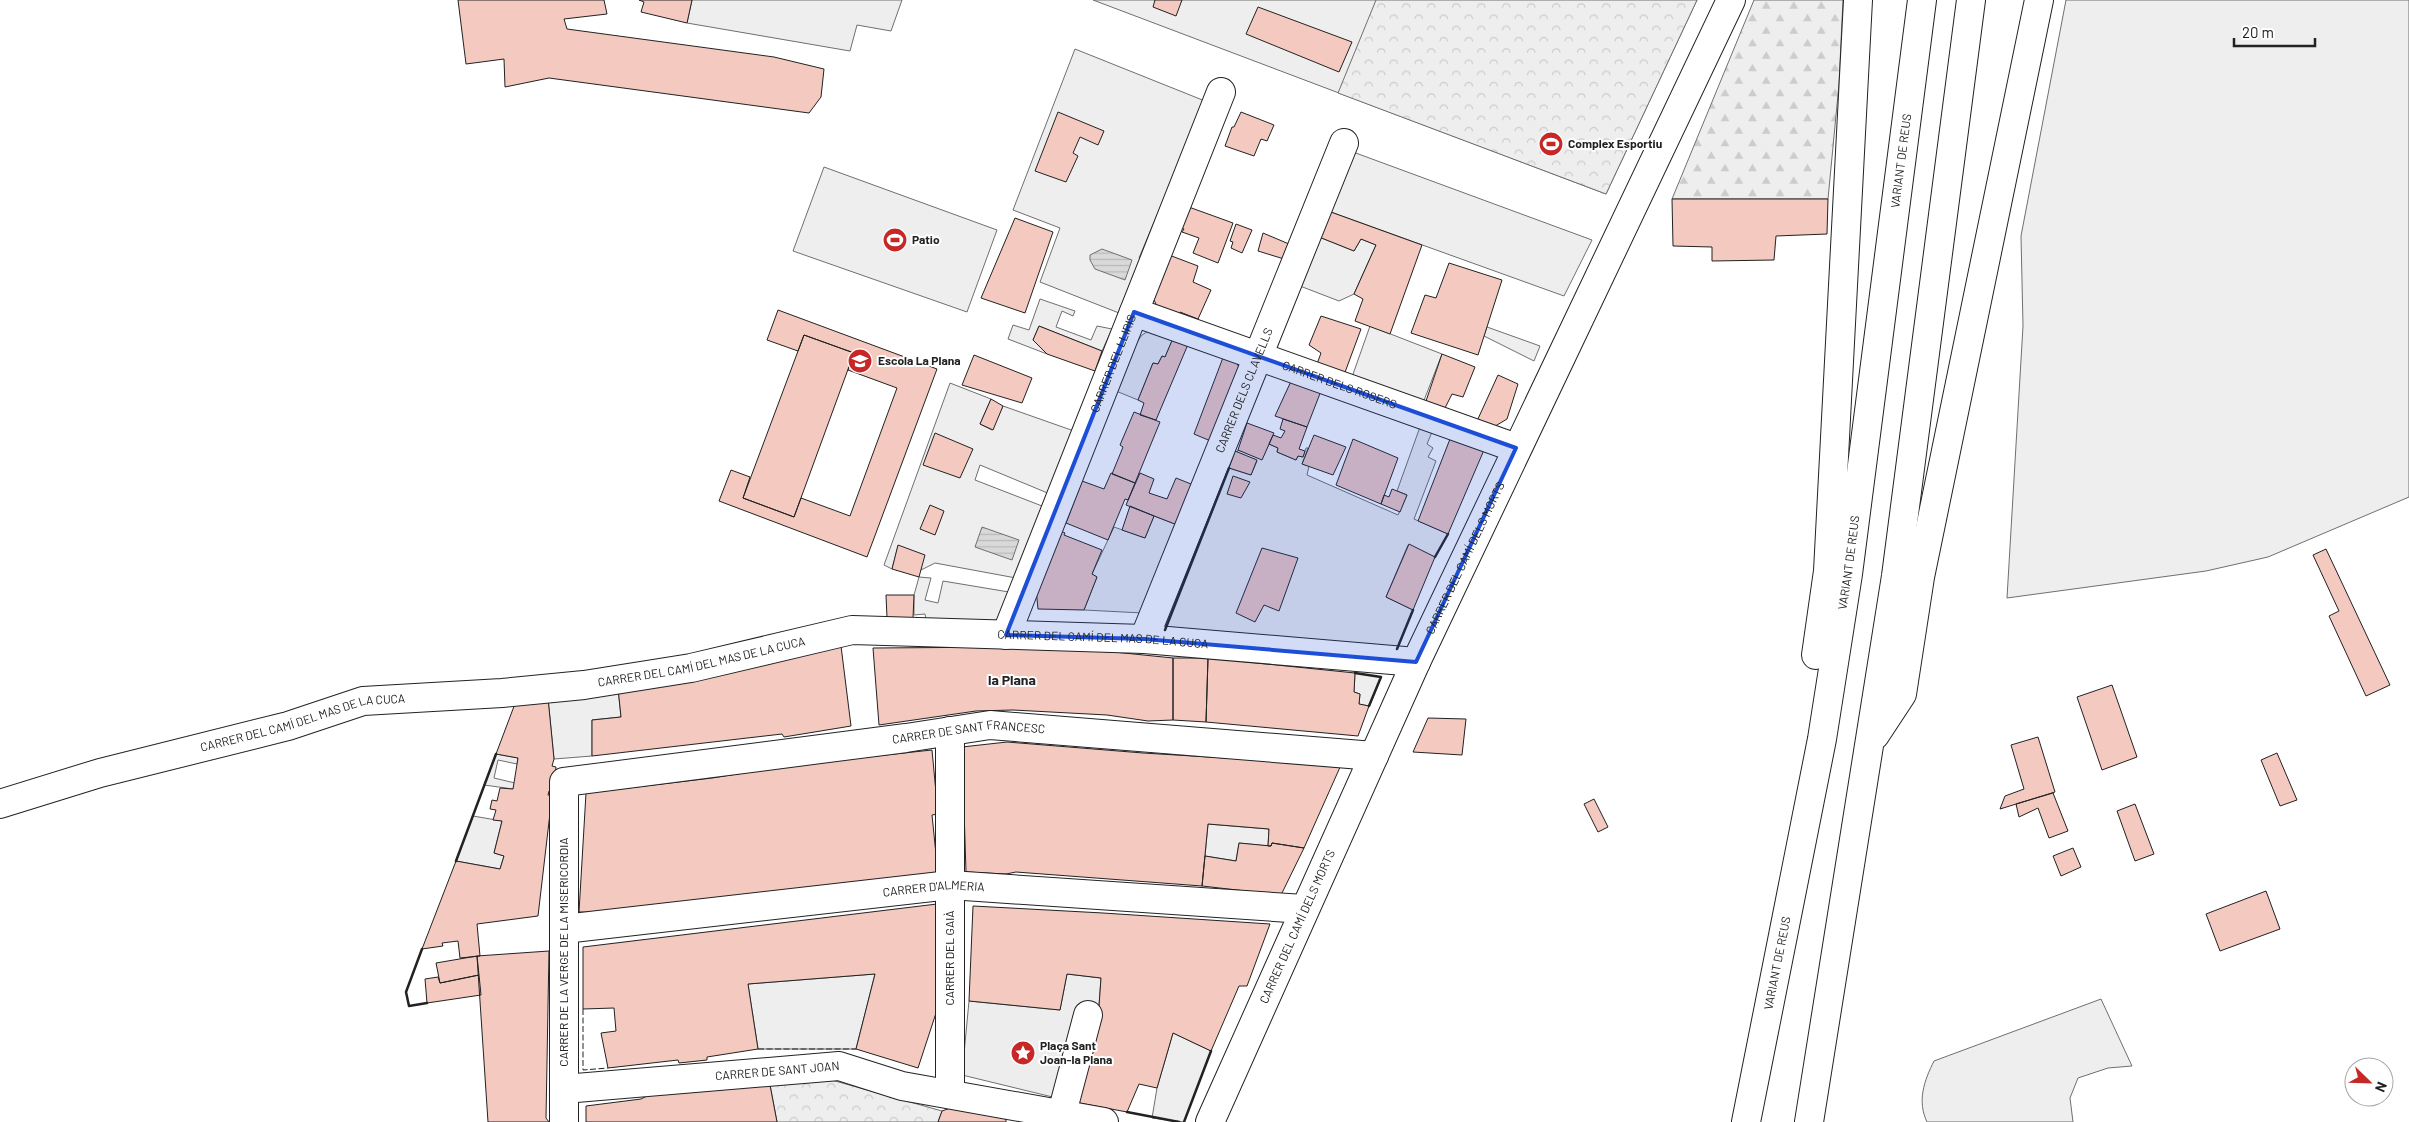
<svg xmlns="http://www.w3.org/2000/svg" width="2409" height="1122" viewBox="0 0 2409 1122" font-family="Barlow,sans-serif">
  <defs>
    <pattern id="forest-firs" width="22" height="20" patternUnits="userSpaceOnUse" patternTransform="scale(1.25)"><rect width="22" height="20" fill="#eee"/><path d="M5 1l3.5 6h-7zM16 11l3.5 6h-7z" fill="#ccc"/></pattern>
    <pattern id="park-crowns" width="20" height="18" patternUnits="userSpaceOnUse" patternTransform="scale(1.25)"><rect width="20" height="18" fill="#eee"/><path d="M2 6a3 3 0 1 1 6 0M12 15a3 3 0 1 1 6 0" fill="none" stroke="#ccc"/></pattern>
    <pattern id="water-rules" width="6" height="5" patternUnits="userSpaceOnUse" patternTransform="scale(1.25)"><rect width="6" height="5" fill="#d9d9d9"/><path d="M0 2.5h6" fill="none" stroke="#bababa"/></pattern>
  </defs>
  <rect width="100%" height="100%" fill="#fff"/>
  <path fill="#eee" stroke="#6f6f6f" d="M692 0H902L891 31 857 25 850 51 687 23Z
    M1093 0H1697L1606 194Z
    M2066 0H2409V497L2268 557 2206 571 2007 598 2023 326 2021 236Z
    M1075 49 1205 101 1139 258 1143 260 1119 313 1040 282 1060 228 1013 210Z
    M1353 152 1592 240 1564 296 1328 211Z
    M824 167 997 230 967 312 793 251Z
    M1319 237 1354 251 1361 239 1376 245 1354 294 1339 301 1300 286Z
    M1040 299 1075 311 1073 316 1062 311 1056 327 1091 340 1097 326 1112 329 1102 351 1039 326 1033 340 1047 354 1008 339 1013 325 1029 330Z
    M1370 326 1442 354 1423 403 1352 377Z
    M1487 327 1540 346 1534 361 1484 336Z
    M1150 330 1174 336 1165 357 1162 356 1158 364 1153 363 1138 400 1116 391 1137 342 1142 335Z
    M950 383 991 399 980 424 992 430 1003 406 1074 431 1050 494 980 465 975 480 1042 506 1016 578 935 563 921 570 898 546 892 569 884 565Z
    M1420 427 1432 432 1427 444 1433 448 1428 457 1436 461 1414 519 1448 534 1435 557 1408 545 1386 597 1413 610 1396 652 1164 632 1229 468 1251 475 1257 461 1237 452 1238 450 1262 459 1269 444 1278 448 1277 452 1296 460 1298 456 1303 457 1306 448H1308L1302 464 1309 466 1307 475 1398 515 1407 495 1397 491Z
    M1154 516 1180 526 1143 613 1084 610 1097 577 1092 574 1114 527 1145 538Z
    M919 577 931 578 925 600 938 603 943 581 1009 592 998 626 927 625 925 614 914 615V595Z
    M1355 673 1381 677 1369 706 1359 704 1360 694 1354 692Z
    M618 688 621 717 592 720V756L554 759 548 698Z
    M496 754 518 758 517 764 498 760 494 778 515 783 513 789 484 785Z
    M473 816 502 821 494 853 504 856 500 869 456 861Z
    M1208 824 1269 829 1268 846 1239 843 1236 861 1205 856Z
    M875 974 856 1049H758L748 984Z
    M2101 999 2132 1066 2108 1068 2078 1078 2070 1098 2073 1122H1927C1917 1101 1924 1081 1934 1061Z
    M1173 1033 1211 1051 1184 1122 1152 1118 1157 1088Z"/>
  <path fill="url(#forest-firs)" stroke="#6f6f6f" d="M1754 0H1843L1839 84 1828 199H1672Z"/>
  <path fill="url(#park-crowns)" stroke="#6f6f6f" d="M1376 0H1697L1606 194 1338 93Z
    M828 1079 942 1111 938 1122H777L770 1085Z"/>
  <path fill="#ededed" stroke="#6f6f6f" d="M1067 974 1101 978 1099 1006 1069 1101 962 1075 969 1001 1060 1010Z"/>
  <path fill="url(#water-rules)" stroke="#6f6f6f" d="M1102 249 1132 260 1125 280 1095 269 1090 260V255Z
    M982 527 1019 540 1012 560 975 547Z"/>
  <path fill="#f3c9c0" stroke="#222" d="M458 0H604L607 14 564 19 567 29 774 57 824 69 821 97 809 113 549 78 505 87 504 59 466 64Z
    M639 0H692L687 23 641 12 644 2Z
    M1155 0H1182L1176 16 1153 7Z
    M1258 7 1352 42 1339 72 1246 34Z
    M1058 112 1104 131 1098 145 1080 137 1073 153 1078 156 1066 182 1035 171Z
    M1241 112 1274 125 1267 141 1261 139 1254 156 1225 146 1232 127H1234Z
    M1672 199H1828L1827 234 1776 236 1774 260 1712 261V247L1673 246Z
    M1186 206 1233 223 1218 263 1193 253 1199 238 1182 232 1184 229 1177 227Z
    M1328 211 1422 245 1390 334 1355 321 1363 299 1354 294 1376 245 1361 239 1354 251 1319 237Z
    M1015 218 1053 232 1025 313 981 298Z
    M1236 224 1252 230 1242 253 1231 248 1233 242 1230 241Z
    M1263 233 1289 244 1284 259 1258 251Z
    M1169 255 1198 266 1193 282 1211 290 1198 319 1180 312 1179 315 1158 308 1150 292Z
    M1449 263 1502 280 1478 355 1411 333 1425 295 1436 298Z
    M778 310 937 369 867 557 719 501 731 470 750 477 743 498 794 517 801 498 850 516 897 388 848 370 854 353 804 335 798 351 767 340Z
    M1321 316 1361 329 1344 375 1317 364 1321 353 1309 345Z
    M1039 326 1102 351 1095 371 1047 354 1033 340Z
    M804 335 854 353 794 517 743 498Z
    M1174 336 1189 342 1156 420 1140 415 1144 403 1138 400 1153 363 1158 364 1162 356 1165 357Z
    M1442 354 1475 367 1463 397 1452 394 1445 408 1426 401Z
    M974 355 1032 378 1022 403 962 385Z
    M1224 355 1235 359 1241 372 1213 442 1194 434Z
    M1498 375 1518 384 1507 419 1492 428 1477 421Z
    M1292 379 1321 391 1307 427 1275 416Z
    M991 399 1003 406 993 430 980 424Z
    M1134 412 1160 422 1135 483 1112 474 1123 447 1120 445Z
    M1283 419 1307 427 1299 449 1305 451 1303 457 1298 456 1296 460 1277 452 1278 448 1269 444 1273 435 1281 438 1285 431 1280 429Z
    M1247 423 1274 433 1262 460 1238 450Z
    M935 433 973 449 960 478 923 465Z
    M1314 435 1346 447 1333 475 1302 464Z
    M1353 439 1398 458 1381 504 1336 485Z
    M1450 439 1484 450 1448 534 1418 521Z
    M1235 451 1257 460 1251 475 1229 468Z
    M1111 473 1135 483 1128 500 1125 499 1108 540 1066 523 1082 481 1104 489Z
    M1140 473 1154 479 1149 493 1167 499 1176 478 1196 486 1180 526 1126 505Z
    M1233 476 1250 482 1241 498 1227 494Z
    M1392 489 1407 495 1400 512 1381 504 1384 495 1389 497Z
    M930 505 944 511 935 535 920 529Z
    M1130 506 1154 516 1145 538 1122 530Z
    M1059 530 1065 533 1064 535 1102 550 1092 574 1097 577 1084 610 1038 609 1036 589Z
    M1409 544 1435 557 1413 610 1386 597Z
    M898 545 925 555 919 577 892 569Z
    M1262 548 1298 558 1279 611 1264 605 1255 622 1236 613Z
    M2326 549 2390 685 2366 696 2329 616 2339 611 2313 555Z
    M886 595H914L913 618H887Z
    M841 646 851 726 784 737 782 734 592 756V720L621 717 618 688Z
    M1016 647 1114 652 1173 658V720L1148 721 1107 715 1013 710 976 711 879 725 873 648Z
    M1173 658H1208L1206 722 1173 720Z
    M1208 658 1355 673 1354 692 1360 694 1359 704 1369 706 1358 736 1206 722Z
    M2112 685 2137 757 2102 770 2077 697Z
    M548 698 554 759 552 766 556 767 553 792 549 791 548 795 552 796 538 916 477 924 480 956 460 958 458 941 442 943 443 946 422 949 456 861 500 869 504 856 494 853 502 821 493 820 496 810 490 809 492 800 497 801 500 788 513 789 518 758 496 754 516 701Z
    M1428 718 1466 719 1462 755 1413 752Z
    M2038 737 2055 792 2000 809 2005 796 2024 789 2011 745Z
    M1007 742 1143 753 1341 765 1304 848 1272 843 1271 846H1268L1269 829 1208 824 1202 886 1016 872 1006 874 966 872 962 747Z
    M932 750 938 814 932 815 938 874 616 913 579 912 586 793 712 778 800 764Z
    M2277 753 2297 800 2280 806 2261 760Z
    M2053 793 2068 831 2049 838 2038 808 2019 817 2016 804Z
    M1594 799 1608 827 1598 832 1584 804Z
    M2135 804 2154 854 2135 861 2117 811Z
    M1239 843 1271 846 1272 843 1304 848 1281 895 1202 886 1205 856 1236 861Z
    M2073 848 2081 867 2061 876 2053 856Z
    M2266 891 2280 929 2220 951 2206 914Z
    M937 904 938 1007 918 1068 856 1049 875 974 748 984 758 1049 707 1057V1060L679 1063 678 1060 608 1068 601 1033 616 1031 614 1008 583 1009V947Z
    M973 906 1103 913 1270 924 1247 986H1239L1211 1051 1173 1033 1157 1088 1139 1084 1127 1112 1069 1101 1099 1006 1101 978 1067 974 1060 1010 969 1001Z
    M549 951 546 1118 549 1122H488L477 956Z
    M477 956 479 975 440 983 436 963Z
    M479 975 481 995 427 1003 425 979 438 977 440 983Z
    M770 1085 777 1122H586V1106L641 1099 651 1094 717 1086 718 1090Z
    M953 1107 1006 1119V1122H938L942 1111Z"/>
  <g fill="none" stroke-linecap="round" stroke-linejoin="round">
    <defs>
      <g id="minor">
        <path id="s1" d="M1134 312 1516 448"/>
        <path id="s2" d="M1006 635 1221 92"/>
        <path id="s3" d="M1144 639 1344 143"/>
        <path d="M950 731V1094"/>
        <path id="s4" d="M0 804 100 773 288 726 363 701 502 693 584 685 691 668 852 630 1144 639 1416 662"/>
        <path id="s5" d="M564 929 950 885 1304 909"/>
        <path id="s6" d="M564 1089 839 1066 902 1086 1104 1122"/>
        <path d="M1062 1113 1088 1015"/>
        <path id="s7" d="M564 1122V782L906 738 990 725 1374 756"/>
        <path id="s8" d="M1210 1122 1416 662 1731 0"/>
      </g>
      <g id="highway">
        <path d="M1816 655 1828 571 1858 0"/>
        <path d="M1875 735 1902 694 1920 577 2039 0"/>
        <path id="s9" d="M1746 1122 1822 739 1848 574 1922 0"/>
        <path d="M1809 1122 1896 576 1971 0"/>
      </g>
    </defs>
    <use href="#minor" stroke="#222" stroke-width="30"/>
    <use href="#highway" stroke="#222" stroke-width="30"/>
    <use href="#minor" stroke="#fff" stroke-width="28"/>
    <use href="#highway" stroke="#fff" stroke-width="28"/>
    <path stroke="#222" stroke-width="1" stroke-dasharray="6 2.5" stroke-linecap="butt" d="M583 1009V1070L608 1068
      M758 1049H856"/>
    <path stroke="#222" stroke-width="2.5" d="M1435 557 1448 534
      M1165 630 1229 468
      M1397 649 1413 610
      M1355 673 1381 677 1369 706
      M456 861 496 754
      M422 949 406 992 409 1006 427 1003
      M1127 1112 1179 1122
      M1184 1122 1211 1051"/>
  </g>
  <path fill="#1d4ed8" fill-opacity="0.2" stroke="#1d4ed8" stroke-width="4" stroke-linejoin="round" d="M1134 312 1516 448 1416 662 1144 639 1006 635Z"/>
  <defs>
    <symbol id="stadium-disc" viewBox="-11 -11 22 22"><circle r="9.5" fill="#c62828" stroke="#fff"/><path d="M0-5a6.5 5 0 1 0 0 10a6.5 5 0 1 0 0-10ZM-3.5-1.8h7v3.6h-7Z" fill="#fff"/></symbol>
    <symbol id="school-disc" viewBox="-11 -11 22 22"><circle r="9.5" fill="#c62828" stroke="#fff"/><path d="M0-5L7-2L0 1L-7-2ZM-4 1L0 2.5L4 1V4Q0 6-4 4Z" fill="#fff"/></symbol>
    <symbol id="sight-disc" viewBox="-11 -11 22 22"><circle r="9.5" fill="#c62828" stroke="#fff"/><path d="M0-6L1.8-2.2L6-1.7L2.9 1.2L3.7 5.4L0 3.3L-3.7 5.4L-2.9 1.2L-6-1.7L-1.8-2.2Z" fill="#fff"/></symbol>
  </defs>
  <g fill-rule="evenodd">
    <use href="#stadium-disc" x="1537" y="130" width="28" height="28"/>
    <use href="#stadium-disc" x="881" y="226" width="28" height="28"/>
    <use href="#school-disc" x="846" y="347" width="28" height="28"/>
    <use href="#sight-disc" x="1009" y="1039" width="28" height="28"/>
  </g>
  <g text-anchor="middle" stroke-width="4" stroke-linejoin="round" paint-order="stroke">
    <g font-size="12" font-weight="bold" fill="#222" stroke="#fff" text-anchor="start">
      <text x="1568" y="148">Complex Esportiu</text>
      <text x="912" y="244">Patio</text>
      <text x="878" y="365">Escola La Plana</text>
      <text x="1040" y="1050">Plaça Sant<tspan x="1040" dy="14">Joan-la Plana</tspan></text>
    </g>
    <g font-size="12" fill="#222" stroke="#fff">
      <text dy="4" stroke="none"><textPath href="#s9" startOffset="974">VARIANT DE REUS</textPath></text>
      <text dy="4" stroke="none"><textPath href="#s2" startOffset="292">CARRER DEL LLIRIS</textPath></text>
      <text dy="4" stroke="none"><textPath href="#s1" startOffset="218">CARRER DELS ROSERS</textPath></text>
      <text dy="4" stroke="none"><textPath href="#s3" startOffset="268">CARRER DELS CLAVELLS</textPath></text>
      <text dy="4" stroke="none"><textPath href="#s8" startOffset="619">CARRER DEL CAMÍ DELS MORTS</textPath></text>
      <text dy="4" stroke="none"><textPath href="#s9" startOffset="569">VARIANT DE REUS</textPath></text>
      <text dy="4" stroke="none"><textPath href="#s4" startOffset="1124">CARRER DEL CAMÍ DEL MAS DE LA CUCA</textPath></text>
      <text dy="4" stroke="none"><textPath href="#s4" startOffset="719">CARRER DEL CAMÍ DEL MAS DE LA CUCA</textPath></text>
      <text dy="4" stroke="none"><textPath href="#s4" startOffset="314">CARRER DEL CAMÍ DEL MAS DE LA CUCA</textPath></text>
      <text dy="4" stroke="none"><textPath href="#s7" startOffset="748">CARRER DE SANT FRANCESC</textPath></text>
      <text dy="4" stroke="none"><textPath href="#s5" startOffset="372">CARRER D'ALMERIA</textPath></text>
      <text dy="4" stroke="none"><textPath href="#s8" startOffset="214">CARRER DEL CAMÍ DELS MORTS</textPath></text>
      <text transform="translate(564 952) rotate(-90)" y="4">CARRER DE LA VERGE DE LA MISERICORDIA</text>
      <text transform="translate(950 958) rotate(-90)" y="4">CARRER DEL GAIÀ</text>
      <text dy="4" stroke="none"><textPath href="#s9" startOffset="162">VARIANT DE REUS</textPath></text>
      <text dy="4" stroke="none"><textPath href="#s6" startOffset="214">CARRER DE SANT JOAN</textPath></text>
    </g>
    <g font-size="14" font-weight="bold" fill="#222" stroke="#fff">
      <text x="1012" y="685">la Plana</text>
    </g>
  </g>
  <g transform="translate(2369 1082) rotate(113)"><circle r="24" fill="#ffffff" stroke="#a7a7a7"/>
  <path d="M0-4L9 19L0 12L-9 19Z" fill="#c62828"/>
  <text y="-8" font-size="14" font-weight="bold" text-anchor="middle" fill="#222222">N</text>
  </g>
  <path d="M2234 38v8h81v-8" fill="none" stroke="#222222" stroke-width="2.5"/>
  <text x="2242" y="38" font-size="15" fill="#222222" stroke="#ffffff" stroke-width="4" paint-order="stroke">20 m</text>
</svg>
